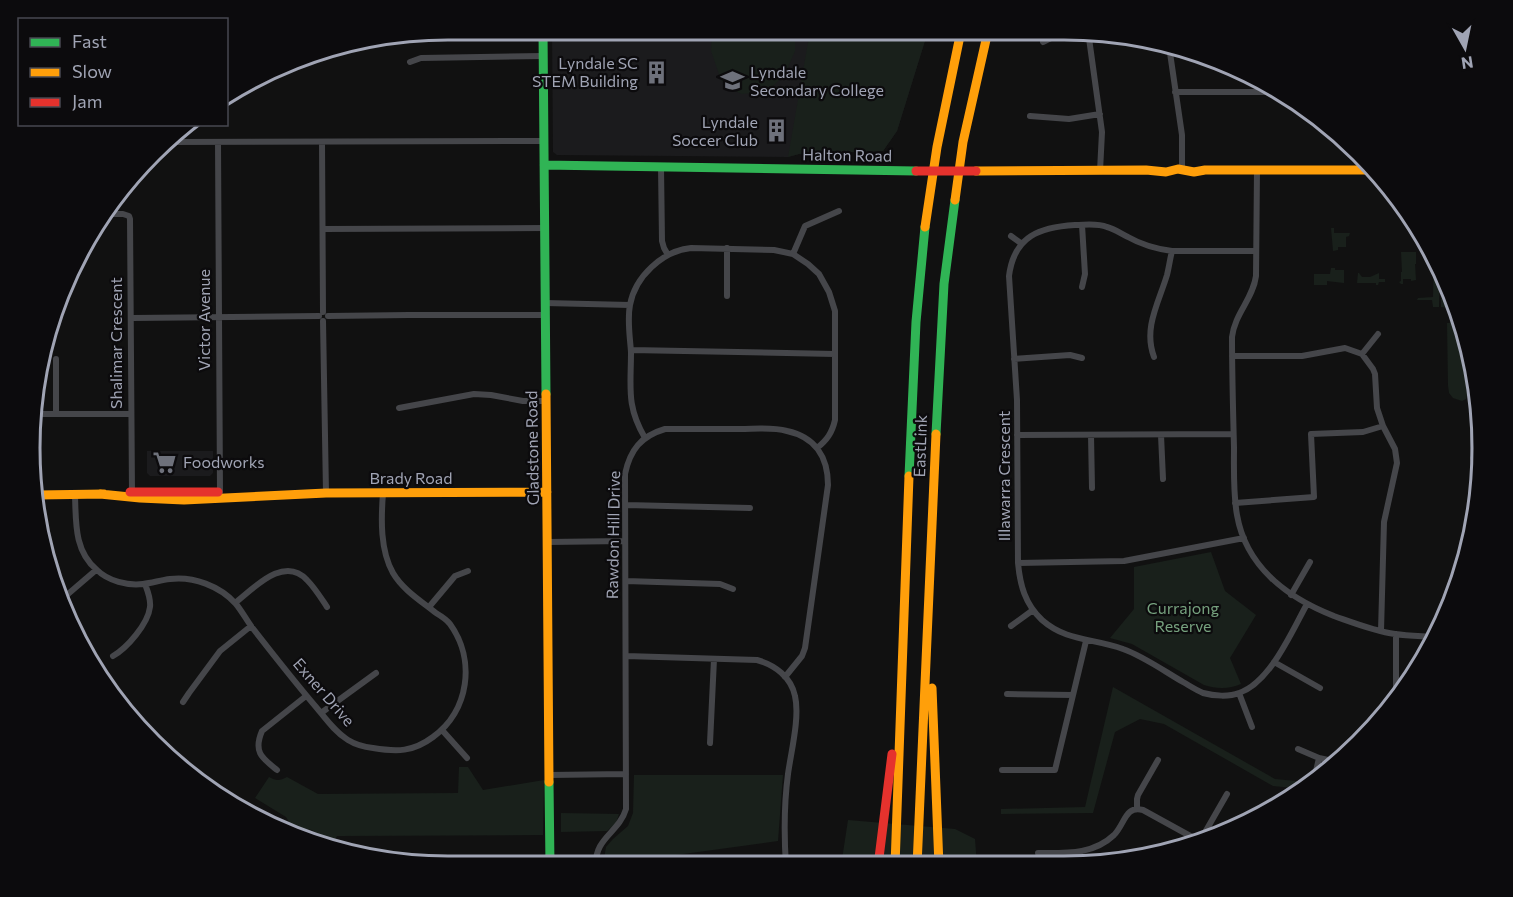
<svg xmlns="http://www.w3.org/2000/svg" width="1513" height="897" viewBox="0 0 1513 897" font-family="Commissioner,sans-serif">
  <rect width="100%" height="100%" fill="#111"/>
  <path fill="#1b1b1d" d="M552 30 928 31 897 131 883 151 799 154 788 157 557 155 553 152Z
    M147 451H213V473L210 476H150L147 473Z"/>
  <path fill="#19201b" d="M712 30H795V51L785 74 773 86 760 92 742 94 728 88 721 80 711 51Z
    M810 31H928L897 131 883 151 799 154 788 157Z
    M1331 228H1334V233H1350L1349 236 1346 237V247H1338V250L1333 251Z
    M1401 252H1416V264H1415L1416 280 1411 281V279H1403V284H1401L1399 282 1401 281V272H1402Z
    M1434 256 1440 267 1439 307H1433L1432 300H1417L1418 298 1433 297Z
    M1331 268H1335V270H1344V283L1327 281V285H1314V274H1330Z
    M1441 270 1445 277 1449 298 1464 348 1467 368V396L1466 399 1462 401 1453 398 1449 393 1448 385 1447 323H1450V308L1441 307Z
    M1358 273H1359L1362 277H1370L1379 273V279H1385V282H1387H1379L1378 285H1376V283H1357Z
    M1211 552 1225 591 1256 615 1230 658 1241 684C1229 689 1217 689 1204 685L1132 644 1110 638 1134 609V567Z
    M1113 687 1275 779 1307 782 1305 787 1303 789 1273 786 1164 724 1140 719 1115 732 1093 813 1001 814V809L1085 807Z
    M459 767H468L483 790 544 780 543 835 337 836 332 844 312 830 292 827 286 817 255 798 269 777C276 781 280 781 287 777L318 794 458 793Z
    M634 775H783L778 841 603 865 606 847 613 839 628 826 633 813Z
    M561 813 619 814 616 823 607 831 561 832Z
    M848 820 955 829 975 839 977 866H841Z"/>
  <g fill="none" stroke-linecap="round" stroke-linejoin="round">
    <path stroke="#45464a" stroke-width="6" d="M1088 31 1102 132 1100 171
      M1043 42 1053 37 1088 31
      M1169 46 1182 135V169
      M304 58 319 56 332 49
      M410 62 421 58 543 56
      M1175 92H1280
      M1030 116 1069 119 1100 114
      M170 142 543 141
      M218 142 220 492
      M322 142 323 312
      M661 167 662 241 664 248 668 255
      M1257 170 1256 276C1253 299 1235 313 1232 337 1232 373 1233 410 1234 447 1234 469 1233 493 1237 515 1246 567 1288 598 1334 616 1354 623 1374 631 1395 634 1408 636 1423 636 1436 637
      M103 214H123L129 216 130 219 132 492
      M323 229 545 228
      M1011 236 1022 244
      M727 248V296
      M1256 251H1172C1157 249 1142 245 1128 237 1121 234 1115 229 1107 227 1097 223 1086 225 1075 225 1040 227 1014 236 1009 276L1017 400 1018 563C1020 585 1025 604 1042 620 1067 642 1094 638 1123 649 1143 656 1164 671 1183 682 1190 686 1196 690 1203 693 1214 696 1229 697 1239 693 1270 683 1292 631 1307 604
      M793 254 805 226 839 211
      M1082 287 1085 274 1082 225
      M545 303 630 305
      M328 316 409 315H546
      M132 318 319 316
      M323 321 326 493
      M631 350 835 354
      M1470 352 1473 368 1474 533
      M1362 354 1378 334
      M1232 356H1302L1345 348 1362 354 1373 369 1375 374 1377 408 1383 426 1395 449 1397 463 1384 522 1381 631
      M1154 357C1143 328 1159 302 1167 275 1169 267 1170 259 1172 251
      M56 359V414
      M1014 359 1070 355 1082 358
      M399 408 474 394 491 395 523 401H546
      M36 414H131
      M1017 435 1233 434
      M1091 435 1092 488
      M1161 435 1163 479
      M645 438C626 406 631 387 631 352 630 337 627 320 630 305 635 277 662 251 691 248L774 250 793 254 808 264 819 274 829 292 835 311V420C832 433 827 440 817 448
      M1473 458H1482
      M75 495C76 522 74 551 97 570 108 581 128 586 143 584 152 583 161 580 170 579 193 576 220 586 236 604 241 610 246 619 251 626 272 653 294 681 316 707 326 719 335 732 348 740 356 745 364 747 373 748 397 752 413 752 433 737 469 711 476 660 450 624 447 620 441 616 436 613 421 601 403 590 393 573 380 550 381 519 383 493
      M1235 503 1314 497 1311 434 1363 432 1383 426
      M626 505 750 508
      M548 542 625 541
      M1018 563 1124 561 1244 538
      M626 581 720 584 733 589
      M1291 595 1310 562
      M61 600 96 570
      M235 603C254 588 284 555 307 580 315 588 321 598 327 607
      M429 607 455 576 468 571
      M1011 626 1033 610
      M113 656C127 648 148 624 150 607 151 599 148 592 145 584
      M626 656 757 660C775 665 791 677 795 696 800 717 791 752 788 774 784 804 784 836 786 866
      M1274 662 1320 688
      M1239 693 1252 727
      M1007 694 1073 695
      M1396 701V634
      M183 702 189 693 220 651 251 626
      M321 713 376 673
      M442 730 467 758
      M710 743 714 659
      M1298 749 1319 758 1337 762
      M277 770C262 758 253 752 262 731L306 696
      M1002 770H1055L1086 641
      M549 775 626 774
      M1314 780 1319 758
      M1137 808V799L1138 795 1158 760
      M1200 841 1227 794
      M1038 853C1066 853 1093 855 1114 835 1125 824 1125 805 1143 810L1203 843
      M596 866C594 838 619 833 626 809L625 474C630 450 641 436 665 429 690 429 715 429 740 429 755 429 772 427 787 431 815 437 828 457 828 485L805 648 802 656 785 677"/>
    <path stroke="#30b455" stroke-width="9" d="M543 30 546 394
      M544 165 916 171
      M936 434 944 284 955 200
      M909 476 916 322 925 227
      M549 782 550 866"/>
    <path stroke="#ff9f0a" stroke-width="9" d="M976 171 1146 170 1166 172 1178 169 1194 172 1205 170H1374
      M955 200 963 142 988 31
      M925 227 937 147 961 31
      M546 394 549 782
      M100 494 140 498 184 500 326 493 547 492
      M38 495 104 494
      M932 688 939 866
      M895 866 909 476
      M917 866 936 434"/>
    <path stroke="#e5322d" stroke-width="9" d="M130 492H218
      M878 866 892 754"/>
    <path stroke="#e5322d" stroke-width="9" d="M916 171H976"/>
  </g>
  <defs>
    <symbol id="building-bare" viewBox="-9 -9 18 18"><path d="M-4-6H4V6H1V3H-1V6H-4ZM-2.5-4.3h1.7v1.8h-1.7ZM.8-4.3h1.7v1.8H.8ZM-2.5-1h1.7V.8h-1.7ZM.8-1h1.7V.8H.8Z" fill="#6e717b" stroke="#0c0b0d" stroke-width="2.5" paint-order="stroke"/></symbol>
    <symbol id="school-bare" viewBox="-9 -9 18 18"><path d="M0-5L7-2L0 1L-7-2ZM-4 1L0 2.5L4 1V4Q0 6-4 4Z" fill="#6e717b" stroke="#0c0b0d" stroke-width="2.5" paint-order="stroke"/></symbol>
    <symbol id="supermarket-bare" viewBox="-9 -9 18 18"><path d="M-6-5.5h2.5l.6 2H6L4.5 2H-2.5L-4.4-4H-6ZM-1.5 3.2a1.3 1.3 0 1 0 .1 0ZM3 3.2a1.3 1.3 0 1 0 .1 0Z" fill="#6e717b" stroke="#0c0b0d" stroke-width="2.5" paint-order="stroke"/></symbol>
  </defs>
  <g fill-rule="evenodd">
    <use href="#building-bare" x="640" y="56" width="33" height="33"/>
    <use href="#school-bare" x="716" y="64" width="33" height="33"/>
    <use href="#building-bare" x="760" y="114" width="33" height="33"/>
    <use href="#supermarket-bare" x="148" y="446" width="33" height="33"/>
  </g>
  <g text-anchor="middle" stroke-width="4.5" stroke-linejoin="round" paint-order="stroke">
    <g font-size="16" fill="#a0a4b4" stroke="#0c0b0d" text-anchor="end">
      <text x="638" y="69">Lyndale SC<tspan x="638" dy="18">STEM Building</tspan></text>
      <text x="750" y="78" text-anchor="start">Lyndale<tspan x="750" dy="18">Secondary College</tspan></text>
      <text x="758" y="128">Lyndale<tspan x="758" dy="18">Soccer Club</tspan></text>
      <text x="183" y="468" text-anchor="start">Foodworks</text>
    </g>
    <g font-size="16" fill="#a0a4b4" stroke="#0c0b0d">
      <text transform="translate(847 155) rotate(1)" y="6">Halton Road</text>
      <text transform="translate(204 320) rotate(-90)" y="6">Victor Avenue</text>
      <text transform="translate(116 343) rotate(-90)" y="6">Shalimar Crescent</text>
      <text transform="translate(920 446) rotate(-88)" y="6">EastLink</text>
      <text transform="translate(532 448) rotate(-91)" y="6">Gladstone Road</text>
      <text transform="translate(1004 476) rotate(-90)" y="6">Illawarra Crescent</text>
      <text x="411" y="484">Brady Road</text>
      <text transform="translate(613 535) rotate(-89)" y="6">Rawdon Hill Drive</text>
      <text transform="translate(324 692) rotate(49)" y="6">Exner Drive</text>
    </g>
    <g font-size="16" fill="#76a17e" stroke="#0c0b0d">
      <text x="1183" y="614">Currajong<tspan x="1183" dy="18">Reserve</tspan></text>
    </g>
  </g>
  <path d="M0 0H1513V897H0ZM448 40H1064A408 408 0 0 1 1472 448V448A408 408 0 0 1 1064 856H448A408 408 0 0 1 40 448V448A408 408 0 0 1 448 40Z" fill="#0c0b0d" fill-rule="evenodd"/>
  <path fill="none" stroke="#a0a4b4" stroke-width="3" d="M448 40H1064A408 408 0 0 1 1472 448V448A408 408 0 0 1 1064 856H448A408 408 0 0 1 40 448V448A408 408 0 0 1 448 40Z"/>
  <rect x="18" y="18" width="210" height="108" fill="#0c0b0d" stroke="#474850" stroke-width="1.5"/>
  <rect x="30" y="38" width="30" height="9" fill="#30b455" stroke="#474850" stroke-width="1.5"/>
  <text x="72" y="48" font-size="18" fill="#a0a4b4">Fast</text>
  <rect x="30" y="68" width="30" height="9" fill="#ff9f0a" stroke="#474850" stroke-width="1.5"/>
  <text x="72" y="78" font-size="18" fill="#a0a4b4">Slow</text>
  <rect x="30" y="98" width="30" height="9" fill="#e5322d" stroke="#474850" stroke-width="1.5"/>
  <text x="72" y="108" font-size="18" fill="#a0a4b4">Jam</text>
  <g transform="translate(1465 48) rotate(171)" stroke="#0c0b0d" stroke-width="4.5" paint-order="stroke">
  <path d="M0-4.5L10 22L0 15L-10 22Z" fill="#a0a4b4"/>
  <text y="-9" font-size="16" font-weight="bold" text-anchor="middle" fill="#a0a4b4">N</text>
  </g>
</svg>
